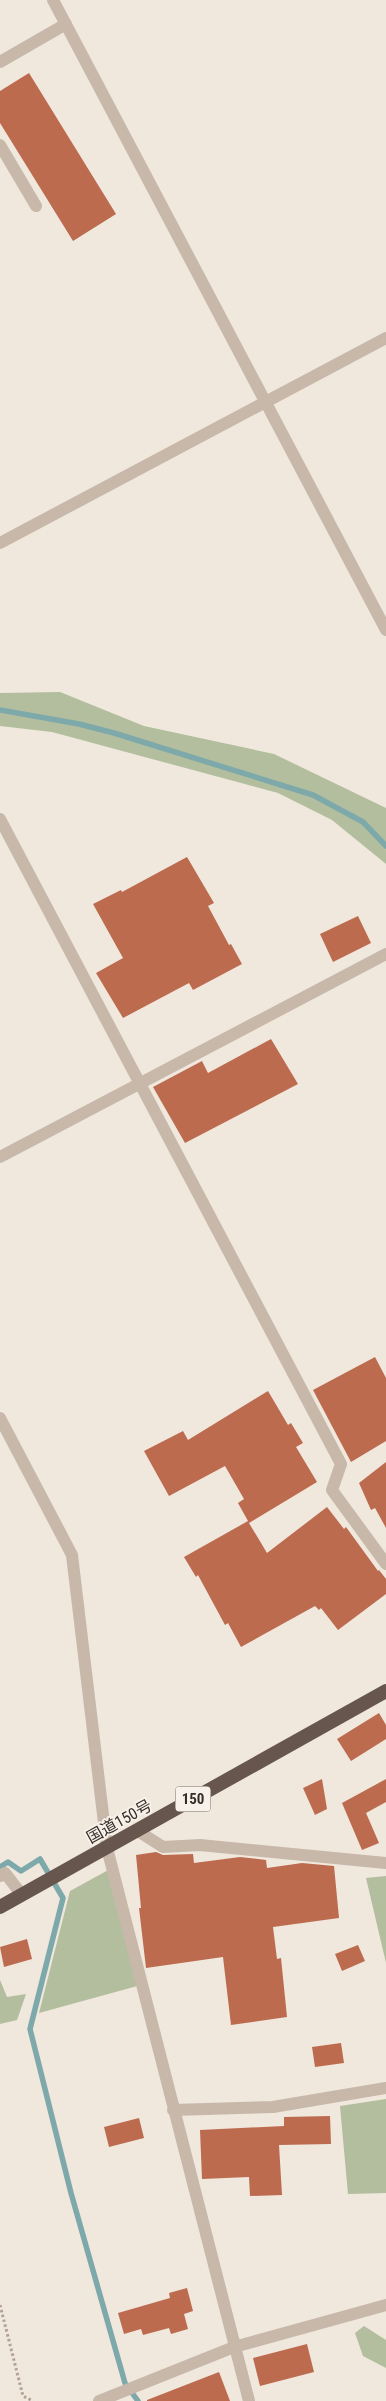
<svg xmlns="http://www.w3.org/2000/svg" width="386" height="2401" viewBox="0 0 386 2401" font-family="'Roboto Condensed','Noto Sans JP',sans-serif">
  <rect width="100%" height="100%" fill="#f0e7dd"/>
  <path fill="#b3be9e" d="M60 692 144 726 274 754 386 808V864L332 820 278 793 52 732 0 726V693Z
    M112 1868 141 1985 39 2013 70 1891Z
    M386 1876V1963L366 1878Z
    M0 1980 7 1997 26 1994 17 2020 0 2024Z
    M386 2099V2193L348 2194 340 2106Z
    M364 2326 386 2340V2368L363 2356 355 2333Z"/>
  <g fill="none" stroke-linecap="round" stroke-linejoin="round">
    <path stroke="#7ea9ab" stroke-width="5.5" d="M0 710 79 724 114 733 313 795 363 822 386 846
      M0 1867 8 1862 21 1871 40 1859 63 1898 30 2029 71 2193 125 2383 138 2401"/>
  </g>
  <path fill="#bc6b4f" d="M29 73 116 214 73 241 0 123V91Z
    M187 857 214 903 208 906 229 945 231 944 242 964 193 990 189 983 123 1018 96 973 123 958 93 904 121 890 122 892Z
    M358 916 371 943 333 962 320 934Z
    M271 1039 298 1084 185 1143 153 1087 202 1061 208 1073Z
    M375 1357 386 1378V1441L351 1462 313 1390Z
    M268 1391 288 1425 291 1423 303 1443 296 1447 317 1482 249 1523 267 1553 327 1507 344 1529 346 1527 378 1571 379 1570 386 1579V1594L338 1630 321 1608 319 1610 315 1606 241 1647 228 1623 225 1625 198 1575 196 1577 184 1557 248 1521 238 1503 244 1499 225 1466 169 1496 144 1451 183 1431 188 1440Z
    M386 1462V1528L375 1508 371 1510 359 1483Z
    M379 1713 386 1725V1739L351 1761 337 1739Z
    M322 1779 327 1809 315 1815 303 1788Z
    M386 1779V1802L366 1813 379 1843 362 1850 342 1803Z
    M156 1852 163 1855 193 1854 194 1863 240 1857 266 1860 267 1868 302 1863 334 1866 339 1918 273 1927 277 1959 281 1958 287 2017 231 2025 223 1957 146 1968 139 1908H141L136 1855Z
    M27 1939 32 1959 4 1967 0 1947Z
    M358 1945 365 1961 342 1971 335 1954Z
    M341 2043 344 2063 315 2067 312 2047Z
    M330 2116 331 2144 279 2145 282 2195 250 2196 249 2177 202 2179 200 2130 284 2126V2117Z
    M139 2118 144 2138 109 2147 104 2127Z
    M187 2288 193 2311 184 2314 188 2329 171 2334 169 2328 143 2335 141 2329 124 2334 118 2313 170 2298 169 2293Z
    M307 2344 314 2372 260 2386 253 2358Z
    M219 2372 230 2401H147V2400Z"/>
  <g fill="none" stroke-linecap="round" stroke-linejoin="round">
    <path stroke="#b3a294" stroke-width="3" stroke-dasharray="2.5 2.5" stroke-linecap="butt" d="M0 2305 23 2396 33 2401"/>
    <path stroke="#c7b8aa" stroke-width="12" d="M53 0 386 630
      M0 62 66 24
      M0 145 36 206
      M0 543 386 338
      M0 819 341 1464 332 1490 386 1564
      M0 1157 386 954
      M0 1418 72 1555 107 1848 249 2401
      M138 1831 163 1847 200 1845 386 1863
      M0 1876 5 1873 22 1895
      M173 2110 273 2107 386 2088
      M99 2401 234 2347 386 2305"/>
    <path stroke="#66564e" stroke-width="14" d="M0 1907 386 1691"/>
  </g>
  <g text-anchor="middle" stroke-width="4" stroke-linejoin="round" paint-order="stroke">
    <rect fill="#f8f1e9" stroke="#706863" stroke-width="1" x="175.5" y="1786.5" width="35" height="25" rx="4"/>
    <g font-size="15" font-weight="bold" fill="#352d29">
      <text x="193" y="1804">150</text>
    </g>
    <g font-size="16" fill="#352d29" stroke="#f8f1e9">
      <text transform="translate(119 1821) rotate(-29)" y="6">国道150号</text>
    </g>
  </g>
</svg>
